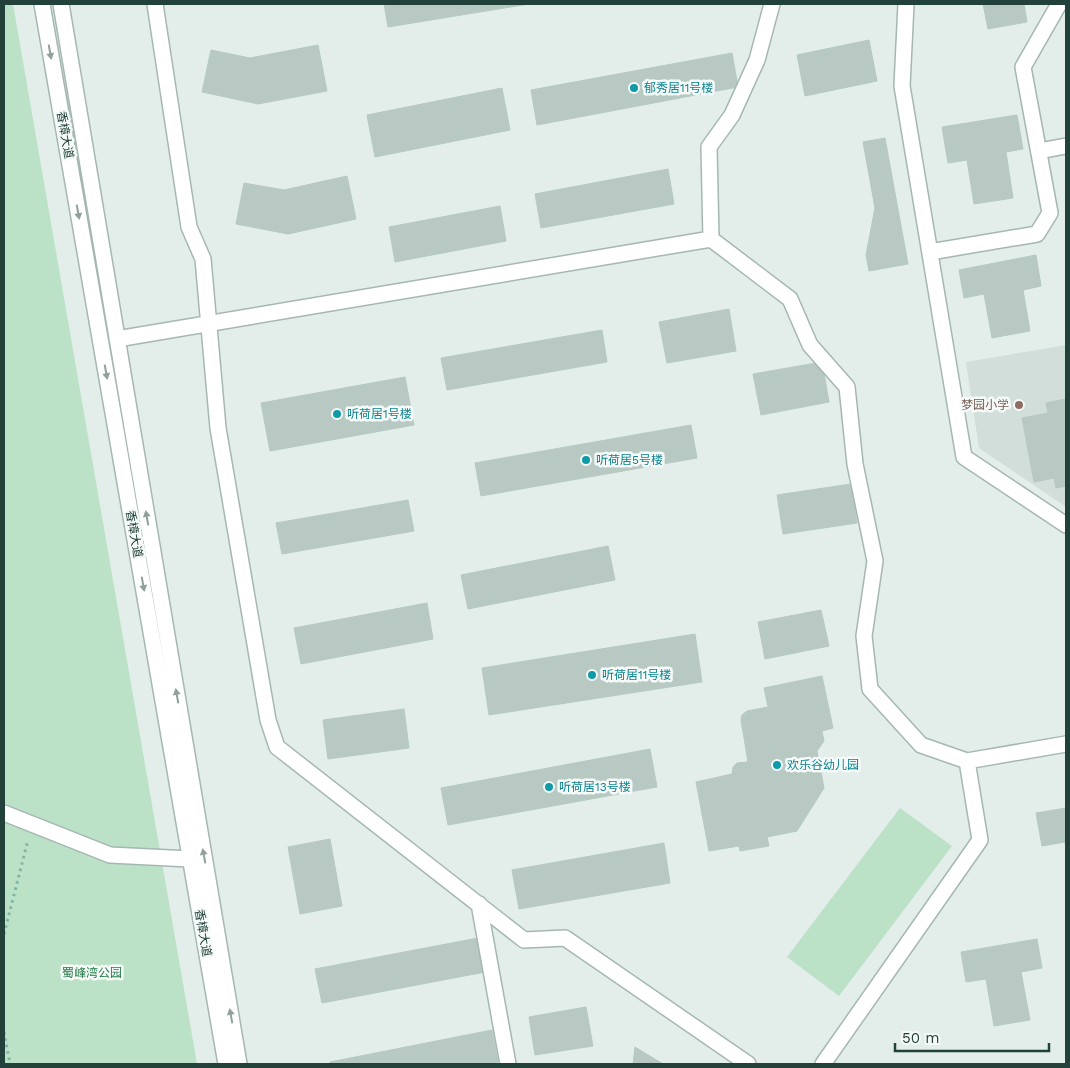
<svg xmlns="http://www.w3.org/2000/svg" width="1070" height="1068" viewBox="0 0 1070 1068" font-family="'Work Sans','Noto Sans SC',sans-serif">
  <rect width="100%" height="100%" fill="#e3eeea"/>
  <path fill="#d1ded9" d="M1066 345V507L979 448 966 362Z"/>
  <path fill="#bbe1c6" d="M4 4H13L197 1064H4Z
    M900 808 952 846 839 996 787 957Z"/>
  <path fill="#b8c9c3" stroke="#b5c9c1" d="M384 4H529L388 27Z
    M983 4H1024L1027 22 988 29Z
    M869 40 877 81 805 96 797 55Z
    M318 45 327 91 258 104 202 92 211 50 250 58Z
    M732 53 738 87 537 125 531 90Z
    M502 88 510 130 375 157 367 115Z
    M1017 115 1023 149 1006 152 1013 198 974 204 967 160 948 163 942 127Z
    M885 138 908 264 869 271 866 255 875 208 863 142Z
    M668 169 674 204 541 228 535 194Z
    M347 176 356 219 288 234 236 224 244 183 284 190Z
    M500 206 506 241 395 262 389 227Z
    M1036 255 1041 286 1023 290 1030 331 992 338 984 294 964 298 959 270Z
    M729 309 736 351 667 363 659 322Z
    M602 330 607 362 447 390 441 358Z
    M822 362 829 402 761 415 753 374Z
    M405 377 414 425 270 451 261 403Z
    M1066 399V486L1056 488 1054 478 1034 482 1022 418 1048 413 1046 403Z
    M691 425 697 458 481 496 475 463Z
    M851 484 857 523 783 534 777 495Z
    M408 500 414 531 282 554 276 523Z
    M608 546 615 580 468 609 461 575Z
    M427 603 433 639 301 664 294 628Z
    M821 610 829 646 765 659 758 622Z
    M695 634 702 682 489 715 482 668Z
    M822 676 833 728 822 731 824 741 817 751 824 788 797 831 767 837 769 846 740 851 739 846 709 851 696 782 732 774 733 767 737 763 748 762 741 720 742 715 747 711 768 707 764 688Z
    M404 709 409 748 328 759 323 720Z
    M650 749 657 787 448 825 441 788Z
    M1066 808V850L1065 842 1042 846 1036 813Z
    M330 839 342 906 300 914 288 847Z
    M664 843 670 883 519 909 512 870Z
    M478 938 485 972 322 1003 315 969Z
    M1037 939 1042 968 1021 972 1030 1020 994 1026 986 979 966 982 961 952Z
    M586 1007 593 1046 535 1055 529 1017Z
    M492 1030 498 1062 488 1064H330V1062Z
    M635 1047 663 1064H633Z"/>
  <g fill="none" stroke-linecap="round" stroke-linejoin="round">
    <defs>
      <path id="minor" d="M42 4 226 1064
        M61 4 239 1064
        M155 4 189 227 203 259 218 428 268 720 277 747 524 940 565 938 748 1064
        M906 4 902 86 964 457 1066 525
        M1039 151 1066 146
        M711 239 709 147 732 115 757 60 772 4
        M930 252 1037 234 1050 213 1023 67 1059 4
        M117 339 711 239 790 299 810 345 847 387 855 464 875 561 864 636 870 689 921 745 967 761 1066 744
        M4 813 110 855 190 859
        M479 904 508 1064
        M823 1064 980 840 967 761"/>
    </defs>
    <use href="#minor" stroke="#a5b7b2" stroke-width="18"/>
    <path stroke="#81b4a6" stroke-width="3" stroke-dasharray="2.5 4" stroke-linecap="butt" d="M4 934 28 840
      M4 1032 10 1064"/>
    <use href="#minor" stroke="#fff" stroke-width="15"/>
  </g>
  <defs><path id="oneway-solid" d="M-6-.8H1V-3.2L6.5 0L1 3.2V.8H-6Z" transform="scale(1.25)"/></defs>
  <g fill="#90a09c">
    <use href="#oneway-solid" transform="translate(50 52) rotate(80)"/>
    <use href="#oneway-solid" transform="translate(78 212) rotate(80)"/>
    <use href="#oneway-solid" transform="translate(106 372) rotate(80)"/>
    <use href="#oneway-solid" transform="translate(147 518) rotate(-100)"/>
    <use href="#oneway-solid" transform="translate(143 584) rotate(80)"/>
    <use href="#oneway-solid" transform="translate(177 696) rotate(-100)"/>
    <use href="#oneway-solid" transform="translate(204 856) rotate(-100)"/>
    <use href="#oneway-solid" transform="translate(231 1016) rotate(-100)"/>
  </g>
  <g fill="#0f9aa8" stroke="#f5faf8" stroke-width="2">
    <circle cx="634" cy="88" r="5"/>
    <circle cx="337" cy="414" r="5"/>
    <circle cx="586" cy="460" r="5"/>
    <circle cx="592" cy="675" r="5"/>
    <circle cx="777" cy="765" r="5"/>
    <circle cx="549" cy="787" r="5"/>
  </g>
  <circle fill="#8d6e63" stroke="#f5faf8" stroke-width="2" cx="1019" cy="405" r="5"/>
  <g text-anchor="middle" stroke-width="5" stroke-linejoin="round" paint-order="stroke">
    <g font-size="12" fill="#0d838f" stroke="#f5faf8" text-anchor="start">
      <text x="644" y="92">郁秀居11号楼</text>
      <text x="347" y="418">听荷居1号楼</text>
      <text x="596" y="464">听荷居5号楼</text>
      <text x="602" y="679">听荷居11号楼</text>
      <text x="787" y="769">欢乐谷幼儿园</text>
      <text x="559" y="791">听荷居13号楼</text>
    </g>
    <g font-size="12" fill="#21413a" stroke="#f5faf8">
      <text transform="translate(65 135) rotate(80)" y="4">香樟大道</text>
      <text transform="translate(134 534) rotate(80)" y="4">香樟大道</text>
      <text transform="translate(203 933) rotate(80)" y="4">香樟大道</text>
    </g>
    <g font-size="12" fill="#785e54" stroke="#f5faf8" text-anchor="end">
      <text x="1009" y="409">梦园小学</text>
    </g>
    <g font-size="12" fill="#287c4b" stroke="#f5faf8">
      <text x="92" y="977">蜀峰湾公园</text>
    </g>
  </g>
  <rect width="1070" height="1068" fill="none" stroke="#21413a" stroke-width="10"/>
  <path d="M895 1043v8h154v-8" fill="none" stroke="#21413a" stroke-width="2.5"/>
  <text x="902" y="1043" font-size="15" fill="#21413a" stroke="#f5faf8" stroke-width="4" paint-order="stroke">50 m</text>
</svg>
